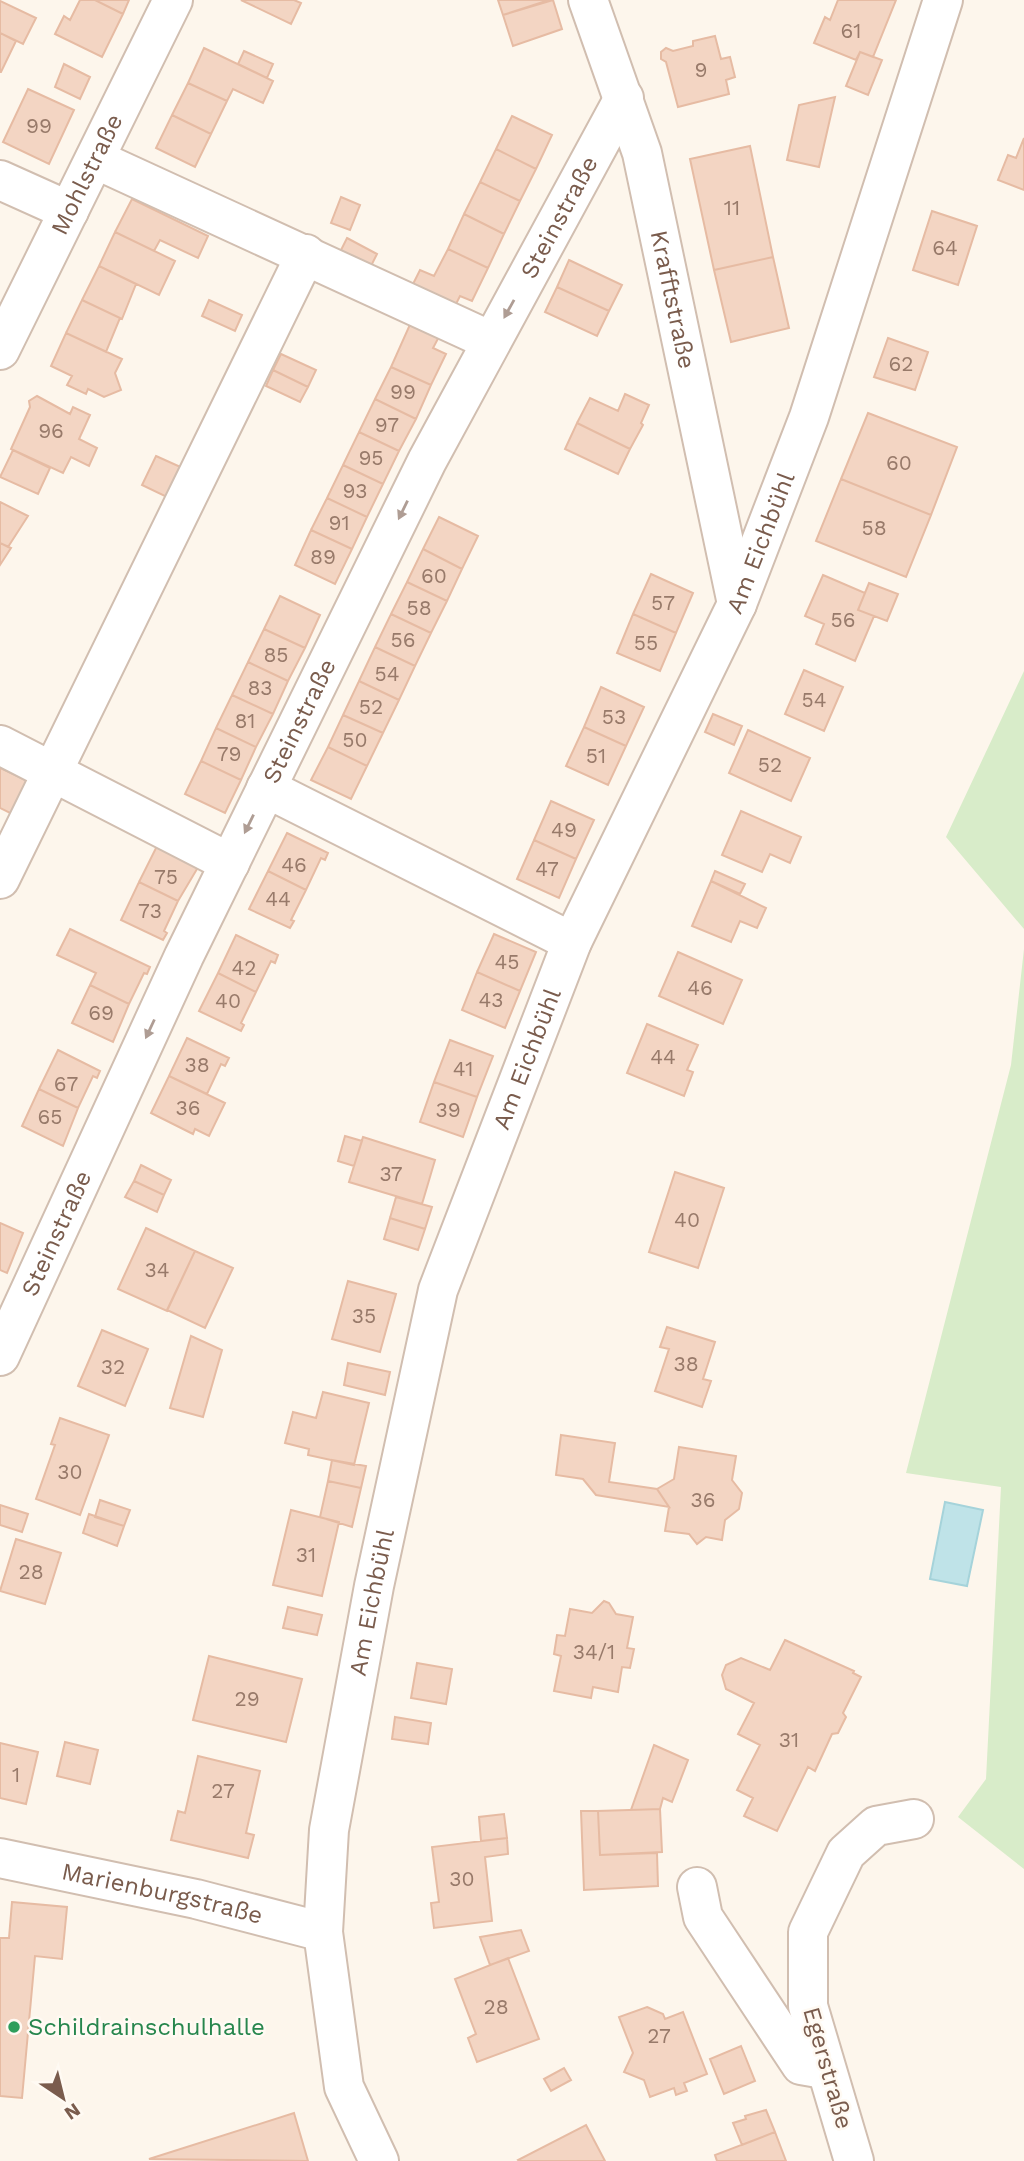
<svg xmlns="http://www.w3.org/2000/svg" width="1024" height="2161" viewBox="0 0 1024 2161" font-family="'Work Sans',sans-serif">
  <rect width="100%" height="100%" fill="#fdf6ec"/>
  <path fill="#d8ecc9" d="M1024 671V929L946 837Z
    M1024 949V1869L958 1817 986 1779 1001 1487 906 1473 1011 1065Z"/>
  <path fill="#bfe3e8" stroke="#a5d3da" stroke-width="2" d="M945 1502 983 1510 967 1586 930 1579Z"/>
  <path fill="#f3d5c3" stroke="#e6bba3" stroke-width="2" d="M80 0H95L123 14 102 57 55 34 64 16 70 20Z
    M95 0H129L123 14Z
    M241 0H294L301 3 291 24Z
    M498 0H549L503 15Z
    M553 0 562 29 513 46 503 15Z
    M838 0H896L873 57 860 52 856 60 814 43 825 17 830 20Z
    M0 1 36 18 23 44 0 33Z
    M0 33 16 41 1 72H0Z
    M715 36 721 59 730 57 735 77 726 80 729 94 678 107 666 62 661 59V52L666 48 673 51 693 46V41Z
    M204 48 273 81 263 103 233 89 227 101 188 83Z
    M244 51 273 64 267 78 238 64Z
    M860 52 882 60 868 95 846 86Z
    M64 64 90 77 80 99 55 87Z
    M188 83 227 101 211 134 172 115Z
    M28 89 74 110 49 164 3 142Z
    M835 97 819 167 787 160 799 105Z
    M172 115 211 134 195 167 156 148Z
    M512 116 552 135 536 169 496 149Z
    M1024 138V190L998 180 1008 155 1016 158Z
    M750 146 773 257 714 270 690 159Z
    M496 149 536 169 520 201 480 182Z
    M480 182 520 201 504 234 464 214Z
    M341 197 360 205 350 230 331 223Z
    M132 199 208 236 198 258 160 240 154 251 115 232Z
    M932 211 977 226 958 285 913 270Z
    M464 214 504 234 488 268 448 249Z
    M115 232 175 261 159 295 99 266Z
    M347 238 377 254 370 268 340 252Z
    M448 249 488 268 472 301 460 296 455 306 412 286 420 270 434 276Z
    M773 257 789 328 731 342 714 270Z
    M569 260 622 285 609 311 557 287Z
    M99 266 136 284 122 319 82 300Z
    M557 287 609 311 597 336 545 312Z
    M82 300 120 318 106 352 66 333Z
    M209 300 242 315 235 331 202 316Z
    M412 320 441 333 433 348 446 354 431 385 391 367Z
    M66 333 122 359 115 373 121 390 104 397 88 389 86 394 67 385 72 376 51 366Z
    M888 338 928 352 915 390 874 377Z
    M281 354 316 370 308 387 273 370Z
    M391 367 431 385 416 419 375 399Z
    M273 370 308 387 300 402 266 386Z
    M625 394 649 405 641 423 643 425 630 449 577 423 590 398 618 411Z
    M37 396 70 414 73 407 90 415 79 439 97 448 89 466 71 457 63 473 11 449 30 407 29 401Z
    M375 399 416 419 399 451 359 432Z
    M868 413 957 447 931 515 841 479Z
    M577 423 630 449 618 474 565 449Z
    M359 432 399 451 383 484 343 465Z
    M13 450 50 468 38 494 0 477Z
    M156 456 185 469 171 499 142 485Z
    M343 465 383 484 367 517 327 498Z
    M841 479 931 515 906 577 816 541Z
    M327 498 367 517 352 549 311 530Z
    M0 502 28 516 8 547 0 543Z
    M439 517 478 536 462 569 423 549Z
    M311 530 352 549 335 584 295 565Z
    M0 543 11 548 0 565Z
    M423 549 462 569 447 601 407 582Z
    M651 574 693 593 676 633 633 614Z
    M823 575 865 593 858 610 874 616 855 661 816 644 824 624 805 616Z
    M407 582 447 601 431 633 391 614Z
    M869 583 898 594 887 621 858 610Z
    M280 596 320 615 305 648 264 629Z
    M391 614 431 633 415 666 375 647Z
    M633 614 676 633 660 671 617 653Z
    M264 629 305 648 288 681 248 662Z
    M375 647 415 666 399 700 359 681Z
    M248 662 288 681 273 714 232 695Z
    M804 670 843 687 824 731 785 714Z
    M359 681 399 700 383 733 343 715Z
    M601 687 644 707 626 746 584 727Z
    M232 695 273 714 256 747 216 728Z
    M713 714 742 726 734 745 705 732Z
    M343 715 383 733 367 766 328 747Z
    M584 727 626 746 608 785 566 766Z
    M216 728 256 747 241 780 201 761Z
    M748 730 810 758 791 801 729 773Z
    M328 747 367 766 351 799 311 780Z
    M201 761 241 780 225 813 185 794Z
    M0 768 32 783 16 816 0 808Z
    M551 801 594 820 576 859 534 840Z
    M741 811 801 837 790 863 770 854 762 872 722 855Z
    M287 833 328 853 325 860 321 858 306 890 268 871Z
    M534 840 576 859 559 898 517 879Z
    M158 844 200 864 178 901 139 882Z
    M268 871 306 890 291 920 294 921 290 928 249 909Z
    M715 871 745 884 740 894 711 881Z
    M711 881 766 908 757 928 740 921 731 942 692 926Z
    M139 882 178 901 164 931 167 933 163 940 121 920Z
    M70 929 150 967 147 974 144 973 129 1004 90 985 96 973 57 955Z
    M494 934 536 952 520 991 477 972Z
    M236 935 278 955 275 963 271 961 256 992 218 973Z
    M678 952 742 980 723 1024 659 996Z
    M477 972 520 991 505 1028 462 1010Z
    M218 973 256 992 241 1023 244 1025 241 1031 199 1011Z
    M90 985 129 1004 113 1042 72 1023Z
    M647 1024 698 1045 687 1070 693 1072 684 1096 627 1073Z
    M187 1038 229 1058 225 1066 221 1064 207 1094 169 1076Z
    M450 1040 493 1056 477 1097 434 1082Z
    M58 1050 100 1071 97 1078 93 1076 78 1108 39 1089Z
    M169 1076 225 1103 209 1136 195 1129 193 1134 151 1113Z
    M434 1082 477 1097 463 1137 420 1122Z
    M39 1089 78 1108 63 1146 22 1126Z
    M345 1136 362 1141 354 1166 338 1161Z
    M363 1137 435 1160 422 1204 349 1182Z
    M141 1165 171 1180 164 1195 134 1181Z
    M675 1172 724 1188 698 1268 649 1252Z
    M134 1181 164 1195 157 1212 125 1197Z
    M396 1197 432 1207 425 1229 390 1218Z
    M390 1218 425 1229 418 1250 384 1239Z
    M0 1223 23 1233 7 1273 0 1270Z
    M146 1228 195 1251 167 1311 118 1289Z
    M195 1251 233 1268 205 1328 167 1310Z
    M348 1281 396 1294 380 1352 332 1339Z
    M667 1327 715 1342 703 1379 711 1381 702 1407 655 1391 669 1349 660 1347Z
    M102 1330 148 1349 125 1406 78 1386Z
    M191 1336 222 1350 203 1417 170 1408Z
    M348 1363 390 1372 385 1395 344 1385Z
    M323 1392 369 1403 354 1465 308 1455 309 1449 285 1443 293 1412 316 1418Z
    M60 1418 109 1435 80 1515 36 1499 55 1445 51 1444Z
    M561 1435 615 1443 609 1482 657 1489 669 1507 596 1495 583 1479 556 1475Z
    M679 1447 736 1456 732 1480 742 1493 739 1509 725 1520 722 1540 706 1537 697 1544 689 1534 665 1531 669 1507 657 1489 674 1479Z
    M332 1460 366 1466 361 1488 328 1481Z
    M328 1481 361 1488 352 1527 320 1517Z
    M100 1500 130 1510 124 1526 95 1517Z
    M0 1505 28 1514 22 1532 0 1525Z
    M291 1510 339 1522 322 1596 273 1585Z
    M89 1514 124 1526 117 1546 83 1533Z
    M16 1539 61 1553 45 1604 0 1591Z
    M604 1601 609 1603 616 1614 633 1617 627 1648 634 1649 630 1668 622 1667 618 1692 593 1687 591 1698 554 1691 561 1656 554 1654 557 1635 565 1636 570 1609 592 1613Z
    M288 1607 322 1615 317 1635 283 1628Z
    M785 1640 854 1671 853 1673 861 1677 843 1713 846 1717 838 1733 832 1734 815 1771 808 1767 777 1831 744 1816 753 1798 737 1790 760 1745 738 1734 754 1703 726 1689 722 1675 726 1665 741 1658 770 1670Z
    M209 1656 302 1679 286 1742 193 1720Z
    M417 1663 452 1669 446 1704 411 1698Z
    M395 1717 431 1723 428 1744 392 1739Z
    M65 1742 98 1750 90 1784 57 1776Z
    M0 1743 38 1752 26 1804 0 1798Z
    M654 1745 688 1760 672 1802 663 1798 660 1809 631 1810Z
    M198 1756 260 1771 246 1833 254 1835 248 1858 171 1840 178 1811 185 1813Z
    M660 1809 662 1852 600 1855 598 1811Z
    M581 1811H598L600 1855 657 1853 658 1886 584 1890Z
    M504 1814 507 1838 481 1841 479 1817Z
    M507 1838 508 1854 485 1857 492 1921 434 1928 431 1903 439 1902 432 1847Z
    M12 1902 67 1907 62 1959 35 1956 22 2098 0 2096V1938H9Z
    M521 1930 529 1951 490 1965 480 1937Z
    M508 1958 539 2039 477 2062 468 2038 476 2034 455 1979Z
    M647 2007 663 2014 665 2019 683 2012 707 2074 684 2083 687 2091 676 2095 674 2088 650 2097 644 2080 624 2072 633 2053 619 2017Z
    M741 2046 755 2081 724 2094 710 2059Z
    M564 2068 571 2080 551 2091 544 2079Z
    M766 2110 775 2132 742 2145 733 2123 746 2119 745 2116Z
    M294 2113 308 2161 149 2159Z
    M586 2125 605 2161H519L518 2160Z
    M775 2132 786 2161H717L715 2155Z"/>
  <g fill="none" stroke-linecap="round" stroke-linejoin="round">
    <defs>
      <g id="minor">
        <path id="s1" d="M588 0 642 153 737 604"/>
        <path d="M95 159 491 341"/>
        <path d="M0 180 69 211"/>
        <path id="s2" d="M0 350 173 0"/>
        <path d="M0 745 230 863"/>
        <path d="M266 788 572 942"/>
        <path d="M0 879 306 254"/>
        <path id="s3" d="M0 1356 184 956 427 461 624 98"/>
        <path id="s4" d="M0 1858 196 1899 323 1932"/>
        <path d="M697 1887 703 1917 801 2065 824 2069"/>
        <path id="s5" d="M379 2161 344 2087 323 1932 329 1830 374 1586 438 1290 572 942 737 604 809 417 943 0"/>
        <path d="M854 2161 808 2006V1932L846 1853 876 1826 914 1819"/>
      </g>
    </defs>
    <use href="#minor" stroke="#d1beb0" stroke-width="42"/>
    <use href="#minor" stroke="#fff" stroke-width="38"/>
  </g>
  <defs><path id="oneway-solid" d="M-6-.8H1V-3.2L6.5 0L1 3.2V.8H-6Z" transform="scale(1.75)"/></defs>
  <g fill="#af9d94">
    <use href="#oneway-solid" transform="translate(509 309) rotate(119)"/>
    <use href="#oneway-solid" transform="translate(403 510) rotate(116)"/>
    <use href="#oneway-solid" transform="translate(249 824) rotate(116)"/>
    <use href="#oneway-solid" transform="translate(150 1029) rotate(115)"/>
  </g>
  <circle fill="#2e9e5b" stroke="#fffaf3" stroke-width="2.5" cx="14" cy="2027" r="7"/>
  <g text-anchor="middle" stroke-width="5" stroke-linejoin="round" paint-order="stroke">
    <g font-size="21" fill="#987a6a">
      <text x="851" y="38">61</text>
      <text x="701" y="77">9</text>
      <text x="39" y="133">99</text>
      <text x="732" y="215">11</text>
      <text x="945" y="255">64</text>
      <text x="901" y="371">62</text>
      <text x="403" y="399">99</text>
      <text x="387" y="432">97</text>
      <text x="51" y="438">96</text>
      <text x="371" y="465">95</text>
      <text x="899" y="470">60</text>
      <text x="355" y="498">93</text>
      <text x="339" y="530">91</text>
      <text x="874" y="535">58</text>
      <text x="323" y="564">89</text>
      <text x="434" y="583">60</text>
      <text x="663" y="610">57</text>
      <text x="419" y="615">58</text>
      <text x="843" y="627">56</text>
      <text x="403" y="647">56</text>
      <text x="646" y="650">55</text>
      <text x="276" y="662">85</text>
      <text x="387" y="681">54</text>
      <text x="260" y="695">83</text>
      <text x="814" y="707">54</text>
      <text x="371" y="714">52</text>
      <text x="614" y="724">53</text>
      <text x="245" y="728">81</text>
      <text x="355" y="747">50</text>
      <text x="229" y="761">79</text>
      <text x="596" y="763">51</text>
      <text x="770" y="772">52</text>
      <text x="564" y="837">49</text>
      <text x="294" y="872">46</text>
      <text x="547" y="876">47</text>
      <text x="166" y="884">75</text>
      <text x="278" y="906">44</text>
      <text x="150" y="918">73</text>
      <text x="507" y="969">45</text>
      <text x="244" y="975">42</text>
      <text x="700" y="995">46</text>
      <text x="491" y="1007">43</text>
      <text x="228" y="1008">40</text>
      <text x="101" y="1020">69</text>
      <text x="663" y="1064">44</text>
      <text x="197" y="1072">38</text>
      <text x="463" y="1076">41</text>
      <text x="66" y="1091">67</text>
      <text x="188" y="1115">36</text>
      <text x="448" y="1117">39</text>
      <text x="50" y="1124">65</text>
      <text x="391" y="1181">37</text>
      <text x="687" y="1227">40</text>
      <text x="157" y="1277">34</text>
      <text x="364" y="1323">35</text>
      <text x="686" y="1371">38</text>
      <text x="113" y="1374">32</text>
      <text x="70" y="1479">30</text>
      <text x="703" y="1507">36</text>
      <text x="306" y="1562">31</text>
      <text x="31" y="1579">28</text>
      <text x="594" y="1659">34/1</text>
      <text x="247" y="1706">29</text>
      <text x="789" y="1747">31</text>
      <text x="16" y="1782">1</text>
      <text x="223" y="1798">27</text>
      <text x="462" y="1886">30</text>
      <text x="496" y="2014">28</text>
      <text x="659" y="2043">27</text>
    </g>
    <g font-size="24" fill="#7a5c4d" stroke="#fffaf3">
      <text dy="8" stroke="none"><textPath href="#s2" startOffset="196">Mohlstraße</textPath></text>
      <text dy="8" stroke="none"><textPath href="#s3" startOffset="1269">Steinstraße</textPath></text>
      <text dy="8" stroke="none"><textPath href="#s1" startOffset="312">Krafftstraße</textPath></text>
      <text dy="8" stroke="none"><textPath href="#s5" startOffset="1706">Am Eichbühl</textPath></text>
      <text dy="8" stroke="none"><textPath href="#s3" startOffset="702">Steinstraße</textPath></text>
      <text dy="8" stroke="none"><textPath href="#s5" startOffset="1139">Am Eichbühl</textPath></text>
      <text dy="8" stroke="none"><textPath href="#s3" startOffset="135">Steinstraße</textPath></text>
      <text dy="8" stroke="none"><textPath href="#s5" startOffset="572">Am Eichbühl</textPath></text>
      <text dy="8" stroke="none"><textPath href="#s4" startOffset="166">Marienburgstraße</textPath></text>
      <text transform="translate(828 2068) rotate(74)" y="8">Egerstraße</text>
    </g>
    <g font-size="24" fill="#27864d" stroke="#fffaf3" text-anchor="start">
      <text x="28" y="2035">Schildrainschulhalle</text>
    </g>
  </g>
  <g transform="translate(63 2098) rotate(145)" stroke="#fffaf3" stroke-width="5" paint-order="stroke">
  <path d="M0-5L12 26L0 18L-12 26Z" fill="#7a5c4d"/>
  <text y="-10" font-size="19" font-weight="bold" text-anchor="middle" fill="#7a5c4d">N</text>
  </g>
</svg>
